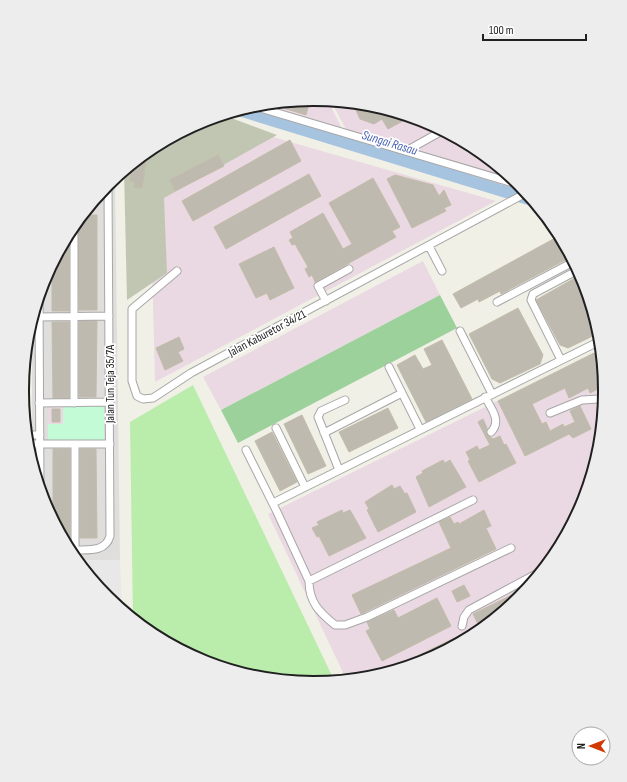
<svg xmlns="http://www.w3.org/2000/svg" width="627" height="782" viewBox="0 0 627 782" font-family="'Sofia Sans Condensed',sans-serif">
  <rect width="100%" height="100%" fill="#f1f0e7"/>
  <path fill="#dfdedd" d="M115 178 120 560H77L71 553 44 502 32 463V320L44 279 71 229 108 185Z"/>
  <path fill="#ead9e2" d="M314 100 328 101 349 142 242 109 257 105Z
    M331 101 371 105 425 122 476 149 520 185 526 192 351 139Z
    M249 130 496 201 155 382 150 182Z
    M423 261 440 295 221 410 203 377Z
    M601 350 605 391 599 448 583 503 556 553 519 597 475 633 425 660 370 677 346 679 268 514Z
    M48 405H63V424H48Z"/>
  <path fill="#c1c6b2" d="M223 115 277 135 164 198 167 273 127 300 124 171 152 148 202 122Z"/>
  <path fill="#baecac" d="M193 385 334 680C263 687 188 663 133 618L130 422Z"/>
  <path fill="#9cd19b" d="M440 295 457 328 238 443 221 410Z"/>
  <path fill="#c4fbd7" d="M63 405H104V441L48 442V424H63Z"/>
  <path fill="#e8e8e8" d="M83 560H120L122 609 107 597 83 568Z"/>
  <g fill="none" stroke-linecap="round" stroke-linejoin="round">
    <path stroke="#a6c3df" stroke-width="12" d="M239 110 532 200"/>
  </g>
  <path fill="#bebab0" stroke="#c3bca9" d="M310 100 306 115 270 104Z
    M361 104 371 105 410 117 388 129 382 119 374 124 360 119 355 108Z
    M290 140 301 161 193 221 182 201Z
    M464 143 476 149 493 164 477 158 473 151 469 152Z
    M147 152 142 188 134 187 135 182 130 181 132 164Z
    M218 155 224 166 175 191 170 180Z
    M309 174 321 196 226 249 214 227Z
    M395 175 433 185 439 196 444 190 451 205 444 208 446 211 412 228 387 179Z
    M373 178 400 227 392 231 396 237 315 282 312 275 309 277 305 269 308 267 295 244 292 245 289 240 293 238 290 232 323 213 343 249 352 244 329 203Z
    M83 215H97V310H79L78 221Z
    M69 234V311H52V264Z
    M557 237 560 243 562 241 571 257 501 294 500 291 479 302 478 299 461 308 453 294Z
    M274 247 294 288 270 300 267 293 256 298 239 264Z
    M580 275 599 333 568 348 560 345 536 300Z
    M518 308 543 355 540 364 500 383 492 379 469 334Z
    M79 321H97L96 397H79Z
    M52 322H69V398H53Z
    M179 337 184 349 178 352 183 361 165 370 156 348Z
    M442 340 472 399 426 422 397 365 415 355 423 369 432 365 424 349Z
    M594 353 597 359 602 356 604 386 590 393 588 388 569 398 565 388 532 404 542 424 546 422 550 431 563 424 564 427 575 422 570 411 580 406 591 429 573 438 569 434 525 456 498 401Z
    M388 408 398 428 349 452 339 432Z
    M52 409H60V422H52Z
    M302 415 326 466 308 474 284 424Z
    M483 419 487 428V434L493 439 500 436 504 445 506 444 516 463 479 482 468 461 470 460 466 452 477 446 479 450 490 445 478 422Z
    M272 432 297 482 280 491 255 441Z
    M53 449H70V538H63L53 520Z
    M80 449H96L97 538H80Z
    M443 460 445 463 450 460 466 487 429 507 416 477 423 473 422 471Z
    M392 485 394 489 400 486 405 494 407 493 416 512 378 532 367 510 369 509 365 502Z
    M342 510 343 513 350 510 366 538 329 556 319 536 317 537 312 528 319 525 317 522Z
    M484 510 491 526 486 528 496 549 361 614 352 595 451 548 439 522 450 517 454 524 458 522 459 524Z
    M464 585 470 596 457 602 452 591Z
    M528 587 519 597 475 634 425 660 400 668 399 665 479 626 473 614Z
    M437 598 451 626 382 661 366 631 370 629 367 622 394 610 398 618Z"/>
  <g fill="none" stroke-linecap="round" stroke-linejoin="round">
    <defs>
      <path id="minor" d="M254 106 520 185
        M406 151 442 131
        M74 226V403
        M429 246 442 271
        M177 271 132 309V381L137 396 143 399 153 398 191 373 526 193
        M39 297 40 489
        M326 301 318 286 349 269
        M497 302 573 262
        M39 317 109 316
        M460 331 492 394
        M561 360 531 300 533 294 578 270
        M389 367 420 429
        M485 397C491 408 502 421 491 432
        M39 403 110 402
        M550 413 582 400 599 399 604 397
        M276 428 305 487
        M324 433 402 393
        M26 435H40
        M27 444H110
        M75 444V550
        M246 450 277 512 309 581 473 500
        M339 470 318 417 321 411 345 400
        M273 503 600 341
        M69 550C85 549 105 554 110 536L108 184
        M309 581C309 602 319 612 335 625H345L367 617 511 548
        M462 626 464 617 469 610 536 574H538"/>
    </defs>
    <use href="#minor" stroke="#a7a7a7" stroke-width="9"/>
    <use href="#minor" stroke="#fff" stroke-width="7"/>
  </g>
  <g text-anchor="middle" stroke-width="3.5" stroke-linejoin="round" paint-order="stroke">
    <g font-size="12" fill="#202020" stroke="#fff">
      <text transform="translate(267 333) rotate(-28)" y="4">Jalan Kaburetor 34/21</text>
      <text transform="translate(110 384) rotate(-90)" y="4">Jalan Tun Teja 35/7A</text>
    </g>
    <g font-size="13" font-style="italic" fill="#4962b4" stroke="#fff">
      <text transform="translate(390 142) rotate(17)" y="5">Sungai Rasau</text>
    </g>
  </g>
  <path d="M0 0H627V782H0ZM313 106H314A284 284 0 0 1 598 390V392A284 284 0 0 1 314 676H313A284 284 0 0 1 29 392V390A284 284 0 0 1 313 106Z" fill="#ededed" fill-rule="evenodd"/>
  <path fill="none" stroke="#202020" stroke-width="2" d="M313 106H314A284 284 0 0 1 598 390V392A284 284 0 0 1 314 676H313A284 284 0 0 1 29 392V390A284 284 0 0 1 313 106Z"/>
  <g transform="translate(591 746) rotate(270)"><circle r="19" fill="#ffffff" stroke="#a6a6a6"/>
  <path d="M0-3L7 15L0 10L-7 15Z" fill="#d13900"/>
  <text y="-6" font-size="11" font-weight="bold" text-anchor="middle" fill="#202020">N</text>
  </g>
  <path d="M483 34v6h103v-6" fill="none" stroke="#202020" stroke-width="2"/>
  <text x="489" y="34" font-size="12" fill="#202020" stroke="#ffffff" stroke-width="3" paint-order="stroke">100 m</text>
</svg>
